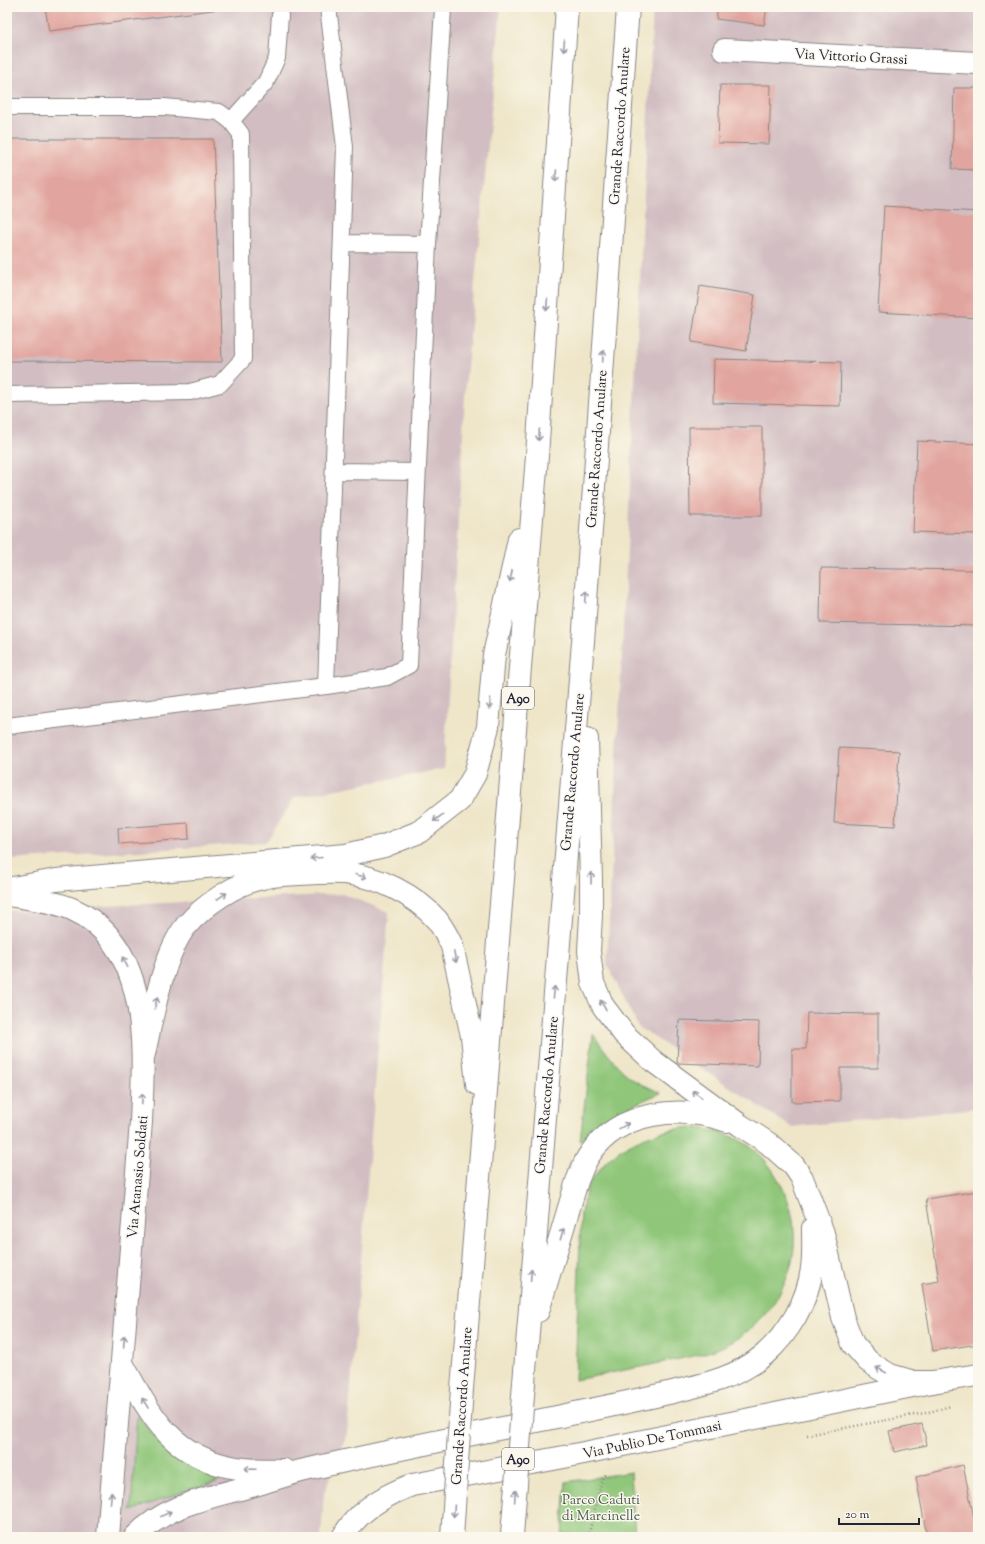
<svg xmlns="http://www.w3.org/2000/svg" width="985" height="1544" viewBox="0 0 985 1544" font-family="'Sorts Mill Goudy',serif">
  <rect width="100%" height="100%" fill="#fbf7ec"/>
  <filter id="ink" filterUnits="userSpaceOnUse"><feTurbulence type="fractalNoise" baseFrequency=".025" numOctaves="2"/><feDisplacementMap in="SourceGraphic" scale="8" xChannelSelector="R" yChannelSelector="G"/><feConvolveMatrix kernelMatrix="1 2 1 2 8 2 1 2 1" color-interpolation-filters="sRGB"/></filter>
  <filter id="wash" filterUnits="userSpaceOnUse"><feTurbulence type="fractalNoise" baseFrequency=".012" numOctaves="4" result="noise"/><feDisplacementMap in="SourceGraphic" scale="16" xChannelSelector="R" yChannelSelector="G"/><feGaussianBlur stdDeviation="0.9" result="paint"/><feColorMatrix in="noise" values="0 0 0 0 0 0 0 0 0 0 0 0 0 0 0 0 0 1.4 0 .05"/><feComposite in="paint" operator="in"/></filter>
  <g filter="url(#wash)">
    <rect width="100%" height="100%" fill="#efe6c9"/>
    <path fill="#d2bec2" d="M7 7H501L466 378 444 769 295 797 266 842 10 860 7 859Z
      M653 7H978V1108L791 1127 638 1027 607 964Z
      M342 894 389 912 347 1434 324 1493 321 1537H7V911Z"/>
    <path fill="#8fc679" stroke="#58745a" d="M593 1034C605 1051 618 1069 635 1081 643 1086 653 1089 661 1093 630 1105 605 1120 580 1141Z
      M691 1127C710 1129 731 1134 748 1145 761 1153 772 1168 779 1181 810 1236 792 1297 744 1334 718 1354 686 1357 655 1364 629 1369 602 1375 575 1380L581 1212C584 1204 585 1193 588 1185 590 1181 594 1177 597 1173 619 1142 655 1131 691 1127Z
      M137 1415C159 1446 182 1462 216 1477L217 1482 181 1492 131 1511Z
      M631 1472 635 1537H562L566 1482Z"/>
    <g id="blocks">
      <path fill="#e1a49e" d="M45 7H228V8L49 31Z
        M718 7H767L764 25 716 19Z
        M720 85H771L769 144 718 143Z
        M954 88H978V170L952 169Z
        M7 139H213L222 362 7 361Z
        M884 206 978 212V318L878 312Z
        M700 286 755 295 746 351 691 342Z
        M714 359 841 362 840 406 713 403Z
        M689 427H762V516H690Z
        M917 441 978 444V534L913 532Z
        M821 568 978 570V626L820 623Z
        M839 748 899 751 895 826 834 823Z
        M188 823 189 839 119 844 118 828Z
        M807 1013 878 1014V1068H840V1101L792 1102V1049H806Z
        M679 1020 759 1022 758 1066 677 1063Z
        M978 1191V1344L933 1351 922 1284 939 1281 926 1199Z
        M922 1424 927 1445 894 1452 889 1431Z
        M963 1465 978 1537H927L916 1477Z"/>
    </g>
  </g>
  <g filter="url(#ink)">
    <use href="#blocks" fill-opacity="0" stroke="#888482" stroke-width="1"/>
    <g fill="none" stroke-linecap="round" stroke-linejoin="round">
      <defs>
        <path id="service" d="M7 107H164L219 112 231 121 241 134 243 359 220 384 190 392 7 395
          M231 121 266 82 277 58 280 15
          M342 243 428 244
          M334 471 417 472
          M326 686 387 677 409 665 428 244 443 9 442 7
          M7 726 326 686 345 147 328 7"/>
        <path id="minor" d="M724 50 978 63"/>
        <path id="tertiary" d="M7 895C28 898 52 901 72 909 152 945 144 1050 141 1122L108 1537
          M343 1537C357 1511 385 1495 412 1485L564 1457 932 1382 978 1375"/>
        <path id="motorway" d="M587 739 591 880V916L589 951 593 983 603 1006 624 1034 653 1061 740 1125 768 1143 794 1166 802 1178 823 1233 843 1318 853 1344 868 1361 875 1366 890 1375 914 1382H932
          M7 889 56 880 346 855 384 846 419 832 460 800 475 774 488 727 494 655 519 539
          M144 1054C152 1018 163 954 186 926 205 904 235 884 262 878 274 875 286 875 299 874 314 873 329 872 344 873 378 876 415 895 437 920 443 928 448 937 452 946L472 1036 477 1084
          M538 1311 577 1181C581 1172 584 1162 590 1154 620 1110 682 1105 727 1121
          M122 1363C151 1416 172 1458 237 1468 252 1471 269 1469 284 1470
          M524 1383 584 629 628 7
          M462 1389 537 456 567 7
          M135 1537C166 1504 213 1497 255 1485 272 1480 288 1474 305 1470 391 1450 479 1433 566 1415 600 1408 634 1401 668 1393 702 1385 737 1378 764 1355 789 1333 808 1301 812 1268 814 1255 813 1241 813 1228"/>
      </defs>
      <use href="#service" stroke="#888482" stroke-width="18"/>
      <use href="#minor" stroke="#888482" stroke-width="24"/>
      <use href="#tertiary" stroke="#888482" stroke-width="24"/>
      <use href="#motorway" stroke="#888482" stroke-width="24"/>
      <path stroke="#888482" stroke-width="2.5" stroke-dasharray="1 3" stroke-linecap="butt" d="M807 1435 925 1413 951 1406
        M588 1537 603 1476 606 1475"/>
      <use href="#service" stroke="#fff" stroke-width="16"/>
      <use href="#minor" stroke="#fff" stroke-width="22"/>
      <use href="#tertiary" stroke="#fff" stroke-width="22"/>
      <use href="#motorway" stroke="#fff" stroke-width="22"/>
      <defs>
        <path id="motorway-bridge" d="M512 1535 524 1383
          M452 1537 462 1389"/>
      </defs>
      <use href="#motorway-bridge" stroke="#888482" stroke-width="24" stroke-linecap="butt"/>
      <use href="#motorway-bridge" stroke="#fff" stroke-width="22"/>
    </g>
    <defs><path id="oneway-shaft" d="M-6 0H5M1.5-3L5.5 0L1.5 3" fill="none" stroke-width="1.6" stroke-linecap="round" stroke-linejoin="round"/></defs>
    <g stroke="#9c9ca7">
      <use href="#oneway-shaft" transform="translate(564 46) rotate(94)"/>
      <use href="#oneway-shaft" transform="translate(556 176) rotate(94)"/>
      <use href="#oneway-shaft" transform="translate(547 305) rotate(94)"/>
      <use href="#oneway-shaft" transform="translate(603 356) rotate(-86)"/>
      <use href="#oneway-shaft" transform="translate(539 435) rotate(94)"/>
      <use href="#oneway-shaft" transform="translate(511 576) rotate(102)"/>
      <use href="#oneway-shaft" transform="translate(586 597) rotate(-86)"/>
      <use href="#oneway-shaft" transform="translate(490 704) rotate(95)"/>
      <use href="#oneway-shaft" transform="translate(438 818) rotate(143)"/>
      <use href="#oneway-shaft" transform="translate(316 858) rotate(175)"/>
      <use href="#oneway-shaft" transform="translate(361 876) rotate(15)"/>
      <use href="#oneway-shaft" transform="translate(591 878) rotate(-91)"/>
      <use href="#oneway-shaft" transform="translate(222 896) rotate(-34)"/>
      <use href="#oneway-shaft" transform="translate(455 957) rotate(78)"/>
      <use href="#oneway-shaft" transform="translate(125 962) rotate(-118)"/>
      <use href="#oneway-shaft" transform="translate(554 992) rotate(-85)"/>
      <use href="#oneway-shaft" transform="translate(156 1003) rotate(-77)"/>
      <use href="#oneway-shaft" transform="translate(603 1005) rotate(-119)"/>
      <use href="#oneway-shaft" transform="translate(697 1094) rotate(-144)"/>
      <use href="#oneway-shaft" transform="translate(142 1099) rotate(-88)"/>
      <use href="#oneway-shaft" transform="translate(624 1126) rotate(-29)"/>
      <use href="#oneway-shaft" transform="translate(562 1234) rotate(-73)"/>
      <use href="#oneway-shaft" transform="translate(531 1275) rotate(-85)"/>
      <use href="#oneway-shaft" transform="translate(124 1341) rotate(-86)"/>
      <use href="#oneway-shaft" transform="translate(881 1370) rotate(-152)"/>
      <use href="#oneway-shaft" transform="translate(145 1403) rotate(-122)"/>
      <use href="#oneway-shaft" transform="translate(250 1469) rotate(-178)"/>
      <use href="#oneway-shaft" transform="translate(515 1496) rotate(-86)"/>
      <use href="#oneway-shaft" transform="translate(111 1498) rotate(-85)"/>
      <use href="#oneway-shaft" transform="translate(454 1511) rotate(94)"/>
      <use href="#oneway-shaft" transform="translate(166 1514) rotate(-26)"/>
    </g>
  </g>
  <g text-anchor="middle" stroke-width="3" stroke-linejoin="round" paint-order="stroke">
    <g fill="#fbf7ec" stroke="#636270" stroke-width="1">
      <rect x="502" y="687" width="32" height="22" rx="3"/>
      <rect x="502" y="1448" width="32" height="22" rx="3"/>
    </g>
    <g font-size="13" font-weight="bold" fill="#22223b">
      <text x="518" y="703">A90</text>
      <text x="518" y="1464">A90</text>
    </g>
    <g font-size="14" fill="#22223b" stroke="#fbf7ec">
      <text transform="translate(851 56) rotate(3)" y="5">Via Vittorio Grassi</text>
      <text transform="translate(619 126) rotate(-86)" y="5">Grande Raccordo Anulare</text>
      <text transform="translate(596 449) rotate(-86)" y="5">Grande Raccordo Anulare</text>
      <text transform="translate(572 772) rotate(-85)" y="5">Grande Raccordo Anulare</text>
      <text transform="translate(546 1095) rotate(-85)" y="5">Grande Raccordo Anulare</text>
      <text transform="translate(137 1177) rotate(-85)" y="5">Via Atanasio Soldati</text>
      <text transform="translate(461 1406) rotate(-86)" y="5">Grande Raccordo Anulare</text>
      <text transform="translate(652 1439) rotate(-12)" y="5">Via Publio De Tommasi</text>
    </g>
    <g font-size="14" fill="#485b51" stroke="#fbf7ec">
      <text x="601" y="1504">Parco Caduti<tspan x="601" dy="16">di Marcinelle</tspan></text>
    </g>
  </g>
  <rect width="985" height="1544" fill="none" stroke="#fbf7ec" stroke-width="24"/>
  <path d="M839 1518v6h80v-6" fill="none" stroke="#22223b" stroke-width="2"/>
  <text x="845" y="1518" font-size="12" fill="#22223b" stroke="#fbf7ec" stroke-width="3" paint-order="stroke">20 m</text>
</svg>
